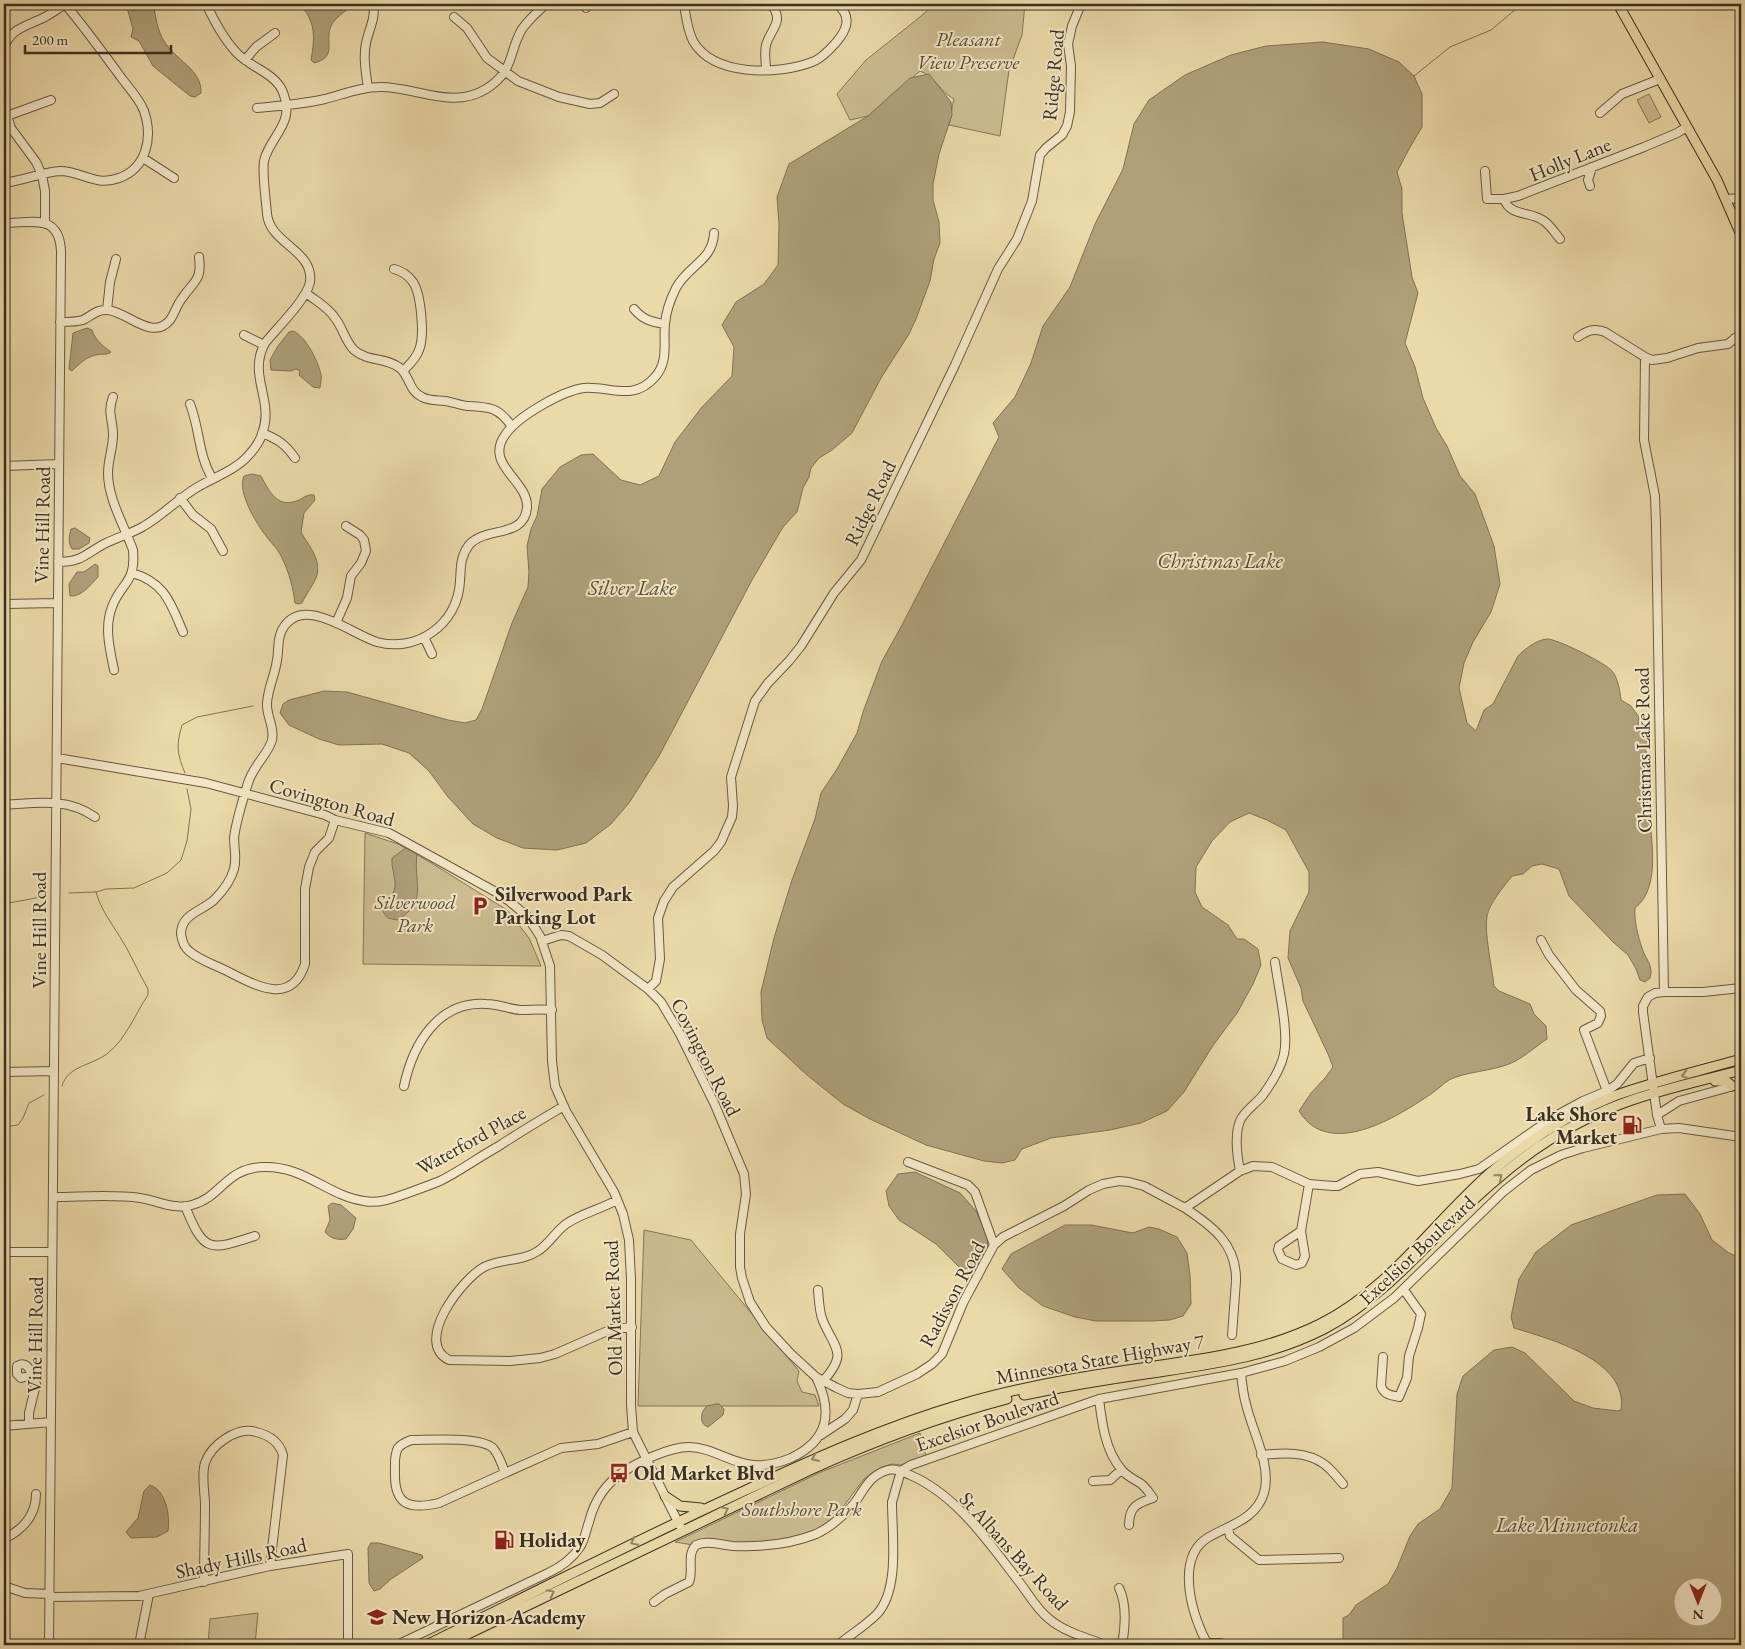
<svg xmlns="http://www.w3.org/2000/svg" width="1745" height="1649" viewBox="0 0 1745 1649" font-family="'EB Garamond',serif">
  <rect width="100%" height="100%" fill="#ebd9a8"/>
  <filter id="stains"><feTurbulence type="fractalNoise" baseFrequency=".004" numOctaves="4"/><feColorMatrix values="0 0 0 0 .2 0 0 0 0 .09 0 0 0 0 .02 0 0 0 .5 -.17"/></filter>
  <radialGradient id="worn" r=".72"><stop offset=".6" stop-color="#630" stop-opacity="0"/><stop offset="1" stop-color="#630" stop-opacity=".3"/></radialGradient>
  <path fill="#cdbc91" stroke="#84765a" d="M934 4H1025L1022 35 1009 70 1000 136 949 125C952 116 951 108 954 99 940 92 935 76 920 71L868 116 850 120 837 94 866 60 920 17Z
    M1649 94 1661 117 1649 123 1637 100Z
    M365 833 398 844 433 864 507 910 529 938 541 966 363 964Z
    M644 1230 691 1240 799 1371 797 1381 802 1392 815 1395 819 1406H638Z
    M920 1433 926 1456 900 1465 892 1464 882 1467 864 1479 836 1516 811 1533 794 1538 760 1542 693 1545 675 1542 821 1472Z
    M258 1613 255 1645H208L210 1619Z"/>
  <path fill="#afa07a" stroke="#807357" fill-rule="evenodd" d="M126 4H153C156 17 157 30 164 41 176 61 202 69 201 93L195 97 190 96 153 66 139 41 131 37 133 29Z
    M299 4H356C348 9 337 16 332 24 323 40 339 57 314 63L311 60C315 37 316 21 299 4Z
    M1323 42 1369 49 1399 62 1414 76 1422 94V127L1409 149 1397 172 1402 189V213L1412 277 1418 293 1405 343 1415 367 1423 398 1436 428 1447 446 1460 476 1475 494 1494 546 1500 584 1491 612 1473 642 1464 663 1459 688 1467 723 1476 731 1484 710 1493 704 1518 656C1525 649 1536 640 1547 639 1555 638 1606 663 1612 671 1618 678 1620 691 1621 700L1631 706 1639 717C1636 728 1642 735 1648 743L1644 747C1646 752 1649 757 1649 762 1649 766 1647 769 1648 773 1648 776 1650 778 1649 781 1649 786 1646 790 1647 796 1649 827 1664 886 1635 908 1634 921 1638 936 1642 948 1645 959 1654 965 1650 978L1645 982 1640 980 1636 969 1628 955 1613 942 1569 896 1559 869 1542 864 1532 866 1523 874 1512 876C1504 886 1489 904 1487 916 1484 933 1492 967 1494 986L1499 991 1530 1004 1534 1014 1546 1026 1547 1039C1535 1047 1522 1059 1509 1064 1492 1071 1464 1072 1449 1080 1443 1084 1437 1090 1431 1094 1397 1117 1329 1160 1299 1111L1311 1093 1325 1078 1333 1067 1328 1054 1303 1001 1301 988 1288 958 1290 931 1309 892V872L1286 830 1267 820 1249 813 1230 822 1212 841 1196 867 1195 892 1202 907 1228 925 1237 939H1244L1258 949 1261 965 1253 984 1237 1013 1212 1047 1184 1092 1167 1111 1141 1123 1110 1130 1051 1138 1022 1149 1015 1160 1002 1163 984 1161 926 1145 870 1119 843 1104 807 1075 767 1038 762 1020 761 992 774 938 792 880 815 819 821 793 837 769 857 733 863 712 882 661 902 625 999 437 993 423 1015 397 1031 363 1043 326 1070 287 1095 224 1123 169 1134 124 1149 100 1185 75 1231 55 1266 46Z
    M929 74 951 102 952 115 939 154 933 184V200L939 222 940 243 934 259 930 281 916 319 909 334 881 378 852 433 832 450 819 458 811 468 809 477 803 488 797 512 783 527 752 580 659 756 629 803 611 824 586 843 557 850 523 848 497 838 473 824 448 797 429 771 409 753 382 744 339 745 319 739 289 725 280 713 283 704 289 700 324 691 347 692 448 720 465 723 476 720 482 709 512 623 528 587 529 572 527 546 531 529 537 516 542 489 560 467 581 455 593 454 621 480 640 485 659 476 675 442 702 407 732 376 734 347 722 325 736 302 764 284 778 265 779 224 777 197 789 164 868 116 910 78Z
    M87 328 92 330C95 340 103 346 111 352 106 356 102 353 96 355 86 357 79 364 72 371L69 369 73 333Z
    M293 331C306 336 319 363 321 375 322 379 320 384 320 388L313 387 299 375 300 371 296 369 291 371 271 370 270 360 278 346 289 332Z
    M252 474 261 476C270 493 278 509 299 500 305 497 308 494 314 495L315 500 304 513 301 532C308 545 321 558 317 575 315 583 306 594 302 603L298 604 295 603C293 587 289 572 282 558 279 550 271 543 266 536 256 523 237 492 244 476Z
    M75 528 90 538 89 543 79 549H72C68 543 69 536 71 529Z
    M95 564 98 566V577C90 585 82 597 70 596L69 584 77 572H84Z
    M406 848 417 854C413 882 429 902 397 920L388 918 383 912C386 903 393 897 395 887 396 878 391 868 392 858Z
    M915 1172 960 1193 976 1211 987 1236 988 1249 980 1263 974 1268 961 1269 936 1244 899 1220 889 1206 886 1191 898 1174Z
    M1685 1194 1700 1214 1712 1240 1729 1253 1741 1258V1645H1343V1618L1349 1615 1356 1605 1388 1584 1397 1568 1410 1536 1418 1524 1440 1509 1452 1488 1457 1394 1463 1376 1494 1350 1512 1347 1525 1353 1574 1401 1593 1408 1618 1411 1621 1410C1629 1360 1550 1339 1514 1328L1511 1317 1519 1279 1536 1252 1571 1225 1657 1195ZM1682 1586H1712V1616H1682Z
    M332 1203 341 1205 356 1218 353 1229 346 1239C337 1240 331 1239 325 1232L330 1220 328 1206Z
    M1065 1225H1091L1133 1233 1149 1227 1159 1229 1177 1237 1187 1253 1190 1275 1191 1304 1183 1316 1170 1320 1151 1321H1096L1075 1317 1043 1306 1019 1288 1002 1269 1011 1254Z
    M716 1404H719L724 1409 723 1415 708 1427C699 1424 700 1412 707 1406 710 1405 713 1405 716 1404Z
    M150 1485C167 1491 170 1517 168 1531L157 1537 131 1538 126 1532 138 1518 144 1491Z
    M371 1543H379L422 1555 423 1558 391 1579 380 1589 374 1591 369 1583 368 1548Z"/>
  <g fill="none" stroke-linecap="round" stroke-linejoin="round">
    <path stroke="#807357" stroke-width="1" d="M1414 76 1450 47 1491 30 1522 4
      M185 773C177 754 176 745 182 725L197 717 253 706
      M69 893 96 892 106 889 134 888 167 873 181 860 187 841 191 809 187 789
      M4 902 9 903 46 896
      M62 1086C68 1065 92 1066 108 1053 126 1039 135 1014 148 995V989C138 972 131 954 120 937 111 922 101 910 96 892
      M4 1127 18 1125 23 1118 29 1103 44 1095"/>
    <defs>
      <path id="minor" d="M582 4 586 8
        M684 4C686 16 687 29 693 41 714 77 778 75 812 62 819 60 825 54 830 49 843 36 856 19 837 4
        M454 17 467 28 487 58 518 81 559 97 590 104 600 103 614 94
        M4 49C9 28 28 26 45 17 52 13 59 8 66 4
        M245 60 256 47 275 33
        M766 70C766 62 764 53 766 45 771 28 785 22 771 4
        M368 88C366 73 363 58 366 43 369 29 376 18 373 4
        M4 106 11 128 36 162 42 175 45 191V223
        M257 108C280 106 303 104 325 99 344 94 361 87 381 87 416 87 452 110 486 89 515 71 508 53 522 29 529 19 537 12 546 4
        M1600 113 1622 94 1660 79
        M4 117 51 100
        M143 158 174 178
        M1485 171 1487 199H1504L1518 196 1644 147 1677 133 1687 127
        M4 183C21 181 44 172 60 171 82 171 95 187 119 178 147 168 153 137 144 111 140 100 130 89 123 80 104 54 85 28 65 4
        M1590 186 1588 180 1592 167
        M1504 199C1510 217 1531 211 1544 221 1550 225 1555 233 1560 239
        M1726 199 1741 198
        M4 223C32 223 59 213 61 251L49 1645
        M394 269C402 271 408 275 413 282 421 294 425 336 419 350 416 359 409 365 403 371
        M306 293C316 301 328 307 335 318 343 328 345 341 354 350 368 362 386 357 400 368 410 377 409 391 422 397 430 401 437 400 445 401 452 402 460 405 467 406 489 407 499 407 512 427
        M634 309C643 320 652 322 665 324
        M107 310 110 282 116 259
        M60 322C68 322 76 322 83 320 91 316 97 309 107 310 127 311 152 342 170 320 175 313 177 304 183 297 195 280 202 280 199 257
        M244 335 264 345
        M1578 337C1588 330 1594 328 1605 332L1645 357 1652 360 1667 358 1698 348 1728 344 1735 338
        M1645 357 1644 440 1655 496 1656 524 1664 992
        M113 397C107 412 113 420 113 435 113 448 108 460 108 473 108 499 124 525 133 550 136 584 121 582 112 607 104 627 110 650 114 670
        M190 404C200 429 198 455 212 478
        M262 433C278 439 286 445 295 458
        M4 466 59 464
        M180 498 193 515 211 529 223 551
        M58 562C83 562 86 553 106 543 118 537 133 533 144 526 163 515 178 499 196 488 212 478 232 472 245 459 252 452 259 444 262 434 275 400 247 376 265 343 277 328 307 299 310 282 314 250 270 244 267 214 266 200 262 174 264 161 270 135 297 124 282 90 273 72 249 67 236 52 223 38 214 20 206 4
        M132 573C165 582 171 604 183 632
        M4 604 58 603
        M336 623 347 598 351 576 361 563 366 551 364 540 360 535 346 526
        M424 637 432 654
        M57 758 206 783 325 815 335 820 389 833 494 891 509 901 527 916 540 936 550 966 552 1061 555 1086 566 1111 614 1192 623 1214 629 1240 631 1279V1405L633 1432 680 1526
        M4 805C36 803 67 797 95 817
        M335 820 329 838 315 852 309 867 305 889V964C291 1007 255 985 227 971 215 965 199 960 189 951 184 947 182 941 181 934 181 914 202 911 214 900 222 892 231 880 234 869 237 858 234 848 234 838 236 821 243 799 248 783 253 766 269 753 272 740 275 727 266 716 267 703 268 688 275 675 277 660 279 650 277 639 282 630 302 593 351 634 377 642 395 647 415 644 431 633 449 621 459 602 460 581 461 567 460 557 469 545 485 526 525 539 527 507 528 480 484 465 505 435 518 416 562 391 584 388 611 386 633 402 655 377 669 361 663 343 665 324 666 312 671 298 676 288 688 265 713 261 714 233
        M1541 940 1549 955 1576 990 1600 1011 1601 1016 1598 1023 1584 1030 1607 1091
        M542 941 561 935 569 936 602 955 648 989 661 1002 680 1034 715 1105 744 1174 746 1194 740 1234V1267L742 1278 750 1302 766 1327 791 1354 816 1377 837 1388 848 1393 858 1394 878 1392 917 1374 932 1364 942 1354 963 1303 994 1245 1003 1237 1064 1206 1089 1190 1103 1184 1119 1181 1129 1182 1144 1186 1185 1208 1240 1171 1253 1166 1272 1167 1309 1184 1333 1186H1338L1360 1174 1378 1172 1418 1181 1460 1174 1479 1169 1552 1118 1583 1101 1607 1091 1617 1084 1634 1063 1650 1058
        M648 989 656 981 660 959 658 918 664 901 673 887 714 851 721 842 732 817 733 806 731 777 755 701 768 683 789 661 801 646 834 593 861 560 955 365 998 269 1017 239 1032 201 1040 155 1046 148 1062 135 1067 126 1070 112 1071 66 1068 44 1072 26 1081 4
        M4 1072 54 1071
        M404 1086C413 1044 438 1001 486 1004 498 1004 509 1009 520 1010 531 1010 541 1009 552 1010
        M1657 1115 1679 1101 1741 1084
        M1661 1129 1657 1115 1643 1012V1006L1648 997 1655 993 1664 992H1703L1741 988
        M908 1162 968 1185 975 1192 994 1245
        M1240 1171C1237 1156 1234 1136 1240 1121 1244 1111 1256 1104 1263 1095 1271 1084 1281 1068 1284 1054 1289 1031 1278 986 1275 962
        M53 1197C80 1197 113 1194 140 1198 159 1201 173 1210 192 1205 222 1197 225 1168 264 1167 305 1166 328 1196 364 1201 379 1204 394 1198 408 1193 419 1189 430 1185 440 1181 460 1171 479 1157 499 1146 520 1132 542 1119 564 1106
        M617 1200C601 1209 580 1214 566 1224 555 1232 549 1244 538 1251 522 1262 501 1258 484 1267 462 1279 413 1342 449 1360L510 1361 540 1358 555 1354 612 1329 632 1327
        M185 1206C204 1253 209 1251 255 1236
        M1185 1208C1212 1226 1237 1244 1236 1281L1232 1335
        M1301 1231 1305 1256 1302 1263 1296 1265 1282 1259 1278 1250 1279 1246Z
        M1301 1231 1309 1184
        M4 1252H52
        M818 1290C819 1300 819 1312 823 1321 835 1349 848 1353 824 1380
        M1383 1357 1381 1386C1384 1395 1391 1395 1399 1397L1407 1378 1409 1356 1418 1328 1421 1314 1404 1290
        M1099 1399C1102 1423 1105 1450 1121 1469 1126 1476 1134 1479 1140 1483 1146 1487 1149 1493 1153 1498 1137 1503 1129 1507 1129 1525
        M29 1423V1413L36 1384 32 1375 21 1378 17 1374V1366C26 1361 29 1368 32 1375
        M4 1426 51 1422
        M821 1435 845 1419 853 1410 858 1394
        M411 1440C431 1440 479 1436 493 1448 499 1455 502 1464 505 1473L439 1503C409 1510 394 1505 395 1472 395 1464 394 1455 398 1448 401 1444 406 1442 411 1440Z
        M1261 1455C1282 1453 1306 1451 1324 1464 1331 1469 1337 1477 1343 1484
        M505 1473 561 1448 598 1444 633 1432
        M1093 1481 1110 1480 1121 1470
        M1228 1528 1230 1536 1259 1560 1339 1558
        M4 1539C22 1530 36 1516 36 1494
        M204 1582C204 1556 205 1531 205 1505 205 1492 201 1476 205 1463 211 1445 237 1426 256 1432 269 1435 279 1441 283 1455L270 1566
        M4 1586 25 1593 50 1594
        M1119 1588C1127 1604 1125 1628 1122 1645
        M50 1597 139 1596 270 1566 348 1554V1645
        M654 1602 665 1594 689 1582C694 1570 686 1555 696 1545 708 1540 721 1545 733 1546 760 1547 791 1544 816 1534 829 1528 842 1517 852 1506 864 1492 867 1476 888 1470 895 1468 904 1472 910 1475 957 1495 989 1543 1020 1583 1029 1595 1037 1609 1048 1618 1064 1632 1087 1638 1106 1645
        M1207 1643H1219L1229 1645
        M139 1645 149 1594
        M397 1645 548 1573C561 1567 572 1559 580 1547 585 1539 586 1530 589 1522 594 1502 604 1485 622 1473 637 1462 670 1447 689 1447 712 1447 731 1464 754 1465 767 1466 779 1463 791 1458 829 1440 833 1412 816 1377
        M838 1645C850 1635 865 1626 877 1614 900 1589 892 1535 892 1502L901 1471 911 1465 1099 1399 1241 1373 1285 1361 1319 1347 1354 1328 1394 1298 1504 1191 1531 1170 1561 1155 1583 1148 1661 1129 1679 1128 1741 1137
        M1208 1645C1192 1617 1174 1557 1209 1537 1230 1525 1256 1519 1264 1493 1272 1465 1252 1431 1246 1404 1243 1394 1242 1383 1241 1373"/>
      <path id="major" d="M1618 4 1717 180 1741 235
        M1715 1081H1726L1732 1086
        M1024 1395C1067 1386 1109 1379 1152 1373 1213 1364 1269 1357 1324 1329 1393 1293 1437 1229 1496 1180 1535 1146 1582 1117 1632 1100 1667 1088 1705 1080 1741 1070
        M665 1496 680 1506 701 1508
        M426 1645C532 1594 637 1540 744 1491 815 1458 887 1426 962 1404 1016 1388 1072 1378 1128 1370 1193 1360 1260 1354 1320 1324 1389 1290 1433 1223 1490 1173 1527 1141 1568 1114 1614 1096 1655 1081 1699 1071 1741 1059
        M445 1645 810 1470C874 1441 939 1417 1007 1399"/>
    </defs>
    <use href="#minor" stroke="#665a44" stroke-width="10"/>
    <use href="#major" stroke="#3a3022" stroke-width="11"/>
    <use href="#minor" stroke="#f2e6c6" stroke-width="8"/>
    <use href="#major" stroke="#ebd9a8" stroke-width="9"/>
  </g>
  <defs><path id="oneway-chevron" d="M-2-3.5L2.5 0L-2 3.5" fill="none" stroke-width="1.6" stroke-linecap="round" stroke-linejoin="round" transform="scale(1.25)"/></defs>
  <g stroke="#928465">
    <use href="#oneway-chevron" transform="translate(1685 1075) rotate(165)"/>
    <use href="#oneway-chevron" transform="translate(1499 1177) rotate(-39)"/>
    <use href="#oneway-chevron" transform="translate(815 1458) rotate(157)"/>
    <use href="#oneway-chevron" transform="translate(725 1510) rotate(-26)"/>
    <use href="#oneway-chevron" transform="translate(634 1542) rotate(154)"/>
    <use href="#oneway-chevron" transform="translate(551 1593) rotate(-26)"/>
  </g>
  <defs>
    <symbol id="parking-bare" viewBox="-9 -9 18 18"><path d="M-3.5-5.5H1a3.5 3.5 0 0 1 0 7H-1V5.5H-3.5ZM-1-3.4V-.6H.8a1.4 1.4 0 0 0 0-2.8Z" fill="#8f2418" stroke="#f2e6c6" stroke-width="2.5" paint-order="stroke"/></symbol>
    <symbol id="fuel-bare" viewBox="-9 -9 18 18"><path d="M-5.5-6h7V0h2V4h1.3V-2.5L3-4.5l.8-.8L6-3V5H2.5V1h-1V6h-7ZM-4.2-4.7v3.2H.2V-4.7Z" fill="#8f2418" stroke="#f2e6c6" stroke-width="2.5" paint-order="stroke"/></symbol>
    <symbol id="bus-bare" viewBox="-9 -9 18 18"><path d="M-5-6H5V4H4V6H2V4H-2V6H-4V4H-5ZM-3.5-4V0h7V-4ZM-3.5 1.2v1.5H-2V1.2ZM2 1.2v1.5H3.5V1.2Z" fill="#8f2418" stroke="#f2e6c6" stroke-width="2.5" paint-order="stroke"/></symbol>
    <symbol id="school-bare" viewBox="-9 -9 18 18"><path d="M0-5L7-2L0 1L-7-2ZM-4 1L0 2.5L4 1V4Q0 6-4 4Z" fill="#8f2418" stroke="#f2e6c6" stroke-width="2.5" paint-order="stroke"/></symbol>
  </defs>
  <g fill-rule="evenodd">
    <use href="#parking-bare" x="466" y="892" width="28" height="28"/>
    <use href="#fuel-bare" x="1618" y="1111" width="28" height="28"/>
    <use href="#bus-bare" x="605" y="1459" width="28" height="28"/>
    <use href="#fuel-bare" x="490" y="1526" width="28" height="28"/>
    <use href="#school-bare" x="363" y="1603" width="28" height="28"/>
  </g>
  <g text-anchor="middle" stroke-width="4" stroke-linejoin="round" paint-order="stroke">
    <g font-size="20" font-style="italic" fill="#574c38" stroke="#f2e6c6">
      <text x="968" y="46">Pleasant<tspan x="968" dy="23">View Preserve</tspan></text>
      <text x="415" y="909">Silverwood<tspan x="415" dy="23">Park</tspan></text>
      <text x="802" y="1516">Southshore Park</text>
    </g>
    <g font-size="20" fill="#3a3022" stroke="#f2e6c6">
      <text transform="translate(1053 75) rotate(-85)" y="7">Ridge Road</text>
      <text transform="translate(1570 159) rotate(-22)" y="7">Holly Lane</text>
      <text transform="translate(870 503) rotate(-64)" y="7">Ridge Road</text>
      <text transform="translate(42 525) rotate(-89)" y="7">Vine Hill Road</text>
      <text transform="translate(1643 750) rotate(-91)" y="7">Christmas Lake Road</text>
      <text transform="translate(332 802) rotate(16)" y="7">Covington Road</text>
      <text transform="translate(39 930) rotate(-90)" y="7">Vine Hill Road</text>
      <text transform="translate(706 1057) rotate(63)" y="7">Covington Road</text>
      <text transform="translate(471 1140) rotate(-29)" y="7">Waterford Place</text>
      <text transform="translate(1417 1250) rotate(-43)" y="7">Excelsior Boulevard</text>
      <text transform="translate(952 1294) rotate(-62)" y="7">Radisson Road</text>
      <text transform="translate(613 1308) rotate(-92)" y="7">Old Market Road</text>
      <text transform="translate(35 1335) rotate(-89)" y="7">Vine Hill Road</text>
      <text transform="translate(1100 1359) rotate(-10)" y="7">Minnesota State Highway 7</text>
      <text transform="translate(987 1421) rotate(-19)" y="7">Excelsior Boulevard</text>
      <text transform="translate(1014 1551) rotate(48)" y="7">St Albans Bay Road</text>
      <text transform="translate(241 1558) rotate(-12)" y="7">Shady Hills Road</text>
    </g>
    <g font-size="20" font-weight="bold" fill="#3a3022" stroke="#f2e6c6" text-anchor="start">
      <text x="495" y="901">Silverwood Park<tspan x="495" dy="23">Parking Lot</tspan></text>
      <text x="1617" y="1121" text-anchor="end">Lake Shore<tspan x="1617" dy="23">Market</tspan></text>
      <text x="634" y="1480">Old Market Blvd</text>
      <text x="519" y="1547">Holiday</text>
      <text x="392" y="1624">New Horizon Academy</text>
    </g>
    <g font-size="21" font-style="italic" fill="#574c38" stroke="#f2e6c6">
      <text x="1220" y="568">Christmas Lake</text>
      <text x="632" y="595">Silver Lake</text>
      <text x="1567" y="1532">Lake Minnetonka</text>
    </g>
  </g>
  <rect width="1745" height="1649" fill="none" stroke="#ebd9a8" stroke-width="20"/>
  <rect x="5" y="5" width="1735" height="1639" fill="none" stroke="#3a3022" stroke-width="2.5"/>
  <rect x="10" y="10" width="1725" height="1629" fill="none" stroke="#3a3022"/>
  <g transform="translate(1698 1602) rotate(180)"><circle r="24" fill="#f2e6c6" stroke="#a89d84"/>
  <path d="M0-4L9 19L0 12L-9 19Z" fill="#8f2418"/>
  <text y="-8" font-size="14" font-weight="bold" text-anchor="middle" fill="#3a3022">N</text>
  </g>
  <path d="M25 45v8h146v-8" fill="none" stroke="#3a3022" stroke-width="2.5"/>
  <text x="32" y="45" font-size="15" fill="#3a3022" stroke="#f2e6c6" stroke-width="4" paint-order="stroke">200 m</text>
  <rect width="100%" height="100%" filter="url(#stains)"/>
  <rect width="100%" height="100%" fill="url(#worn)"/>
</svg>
